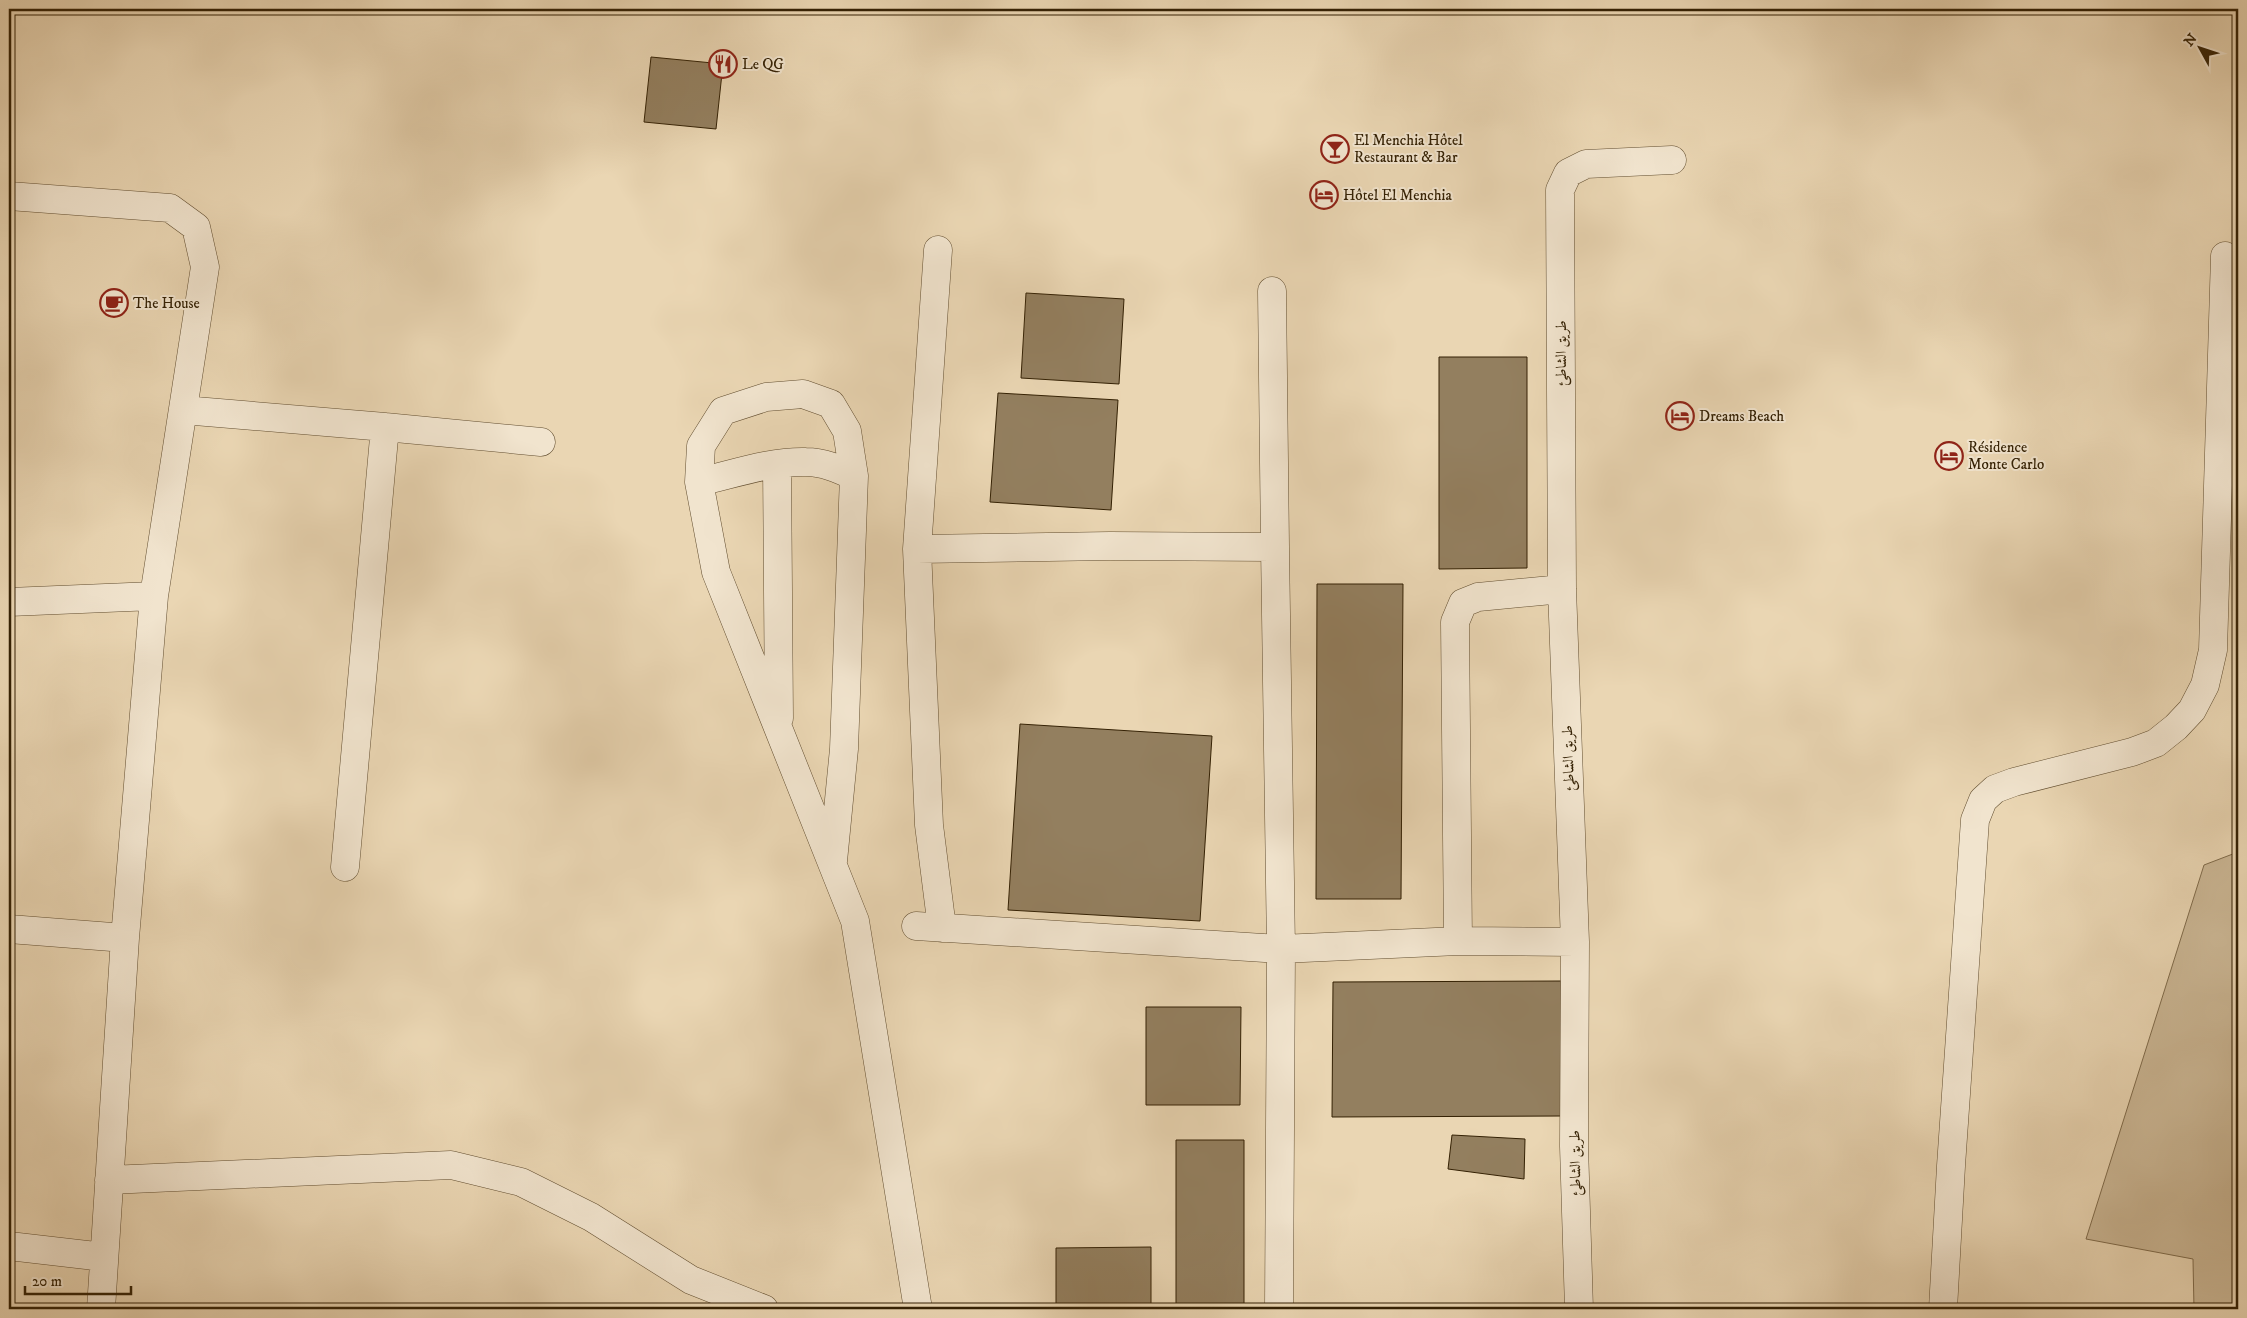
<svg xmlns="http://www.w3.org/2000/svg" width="2247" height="1318" viewBox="0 0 2247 1318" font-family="'IM FELL DW Pica',Amiri,serif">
  <rect width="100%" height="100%" fill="#ead6b3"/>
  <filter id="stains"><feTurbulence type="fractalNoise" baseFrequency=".004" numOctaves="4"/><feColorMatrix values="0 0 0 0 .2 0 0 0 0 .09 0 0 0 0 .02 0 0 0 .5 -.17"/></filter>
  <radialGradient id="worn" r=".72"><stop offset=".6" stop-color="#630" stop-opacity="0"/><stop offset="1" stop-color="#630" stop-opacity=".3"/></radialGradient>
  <path fill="#cbb795" stroke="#806c4c" d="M2238 852V1309H2194L2193 1259 2086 1239 2204 865Z"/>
  <path fill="#ac9878" stroke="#7c684a" d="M841 9H1045L867 13Z"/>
  <path fill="#937f5f" stroke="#342104" d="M651 57 723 64 716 129 644 122Z
    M1026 293 1124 299 1119 384 1021 378Z
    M1439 357H1527V568L1439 569Z
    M998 393 1118 400 1111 510 990 502Z
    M1317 584H1403L1401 899H1316Z
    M1020 724 1212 736 1200 921 1008 910Z
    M1561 981V1116L1332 1117 1333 982Z
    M1146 1007H1241L1240 1105H1146Z
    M1452 1135 1525 1139 1524 1179 1448 1169Z
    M1176 1140H1244V1309H1176Z
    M1151 1247V1309H1056V1248Z"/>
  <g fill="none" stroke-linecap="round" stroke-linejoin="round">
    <defs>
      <path id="minor" d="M9 196 170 208 196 227 205 267 154 596 125 938 101 1309
        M938 250 917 549 929 825 942 928
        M1272 291 1275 547
        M183 410 385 427 541 442
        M777 464 779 718
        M854 476 847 431 831 404 803 394 766 397 723 411 701 446 699 482 716 572 855 921 918 1309
        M699 482C734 474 770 461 806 462 823 462 839 469 854 476L844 749 833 861
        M917 549 1110 546 1275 547 1281 949 1279 1309
        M9 602 154 596
        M345 867 385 427
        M916 926 1281 949 1458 941 1575 942
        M9 929 125 938
        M1458 941 1455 622 1463 603 1478 597 1562 589
        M109 1180 451 1165 521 1182 591 1217 691 1280 764 1309
        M9 1246 104 1257
        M1579 1309 1574 1146 1575 942 1562 589 1560 190 1568 173 1586 164 1672 160
        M1943 1309 1951 1166 1975 820 1983 800 1995 789 2014 782 2132 752 2156 743 2176 727 2192 710 2205 685 2213 650 2225 256"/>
    </defs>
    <use href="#minor" stroke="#624e30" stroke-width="29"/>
    <use href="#minor" stroke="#f1e4ce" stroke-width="28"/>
  </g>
  <defs>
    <symbol id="restaurant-ring" viewBox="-11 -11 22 22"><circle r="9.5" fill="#f1e4ce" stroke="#8f2418" stroke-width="1.5"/><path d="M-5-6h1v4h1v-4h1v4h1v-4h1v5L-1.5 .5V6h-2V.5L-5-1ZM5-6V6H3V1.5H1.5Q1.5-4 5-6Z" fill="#8f2418"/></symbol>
    <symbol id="bar-ring" viewBox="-11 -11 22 22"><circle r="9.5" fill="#f1e4ce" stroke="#8f2418" stroke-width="1.5"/><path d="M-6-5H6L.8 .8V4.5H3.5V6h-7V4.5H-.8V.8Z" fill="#8f2418"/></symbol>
    <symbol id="hotel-ring" viewBox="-11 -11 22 22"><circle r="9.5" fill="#f1e4ce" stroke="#8f2418" stroke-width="1.5"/><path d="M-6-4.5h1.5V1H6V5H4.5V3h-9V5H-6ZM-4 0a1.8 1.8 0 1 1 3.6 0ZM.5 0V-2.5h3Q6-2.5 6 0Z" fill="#8f2418"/></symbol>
    <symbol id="cafe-ring" viewBox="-11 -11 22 22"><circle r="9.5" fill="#f1e4ce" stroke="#8f2418" stroke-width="1.5"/><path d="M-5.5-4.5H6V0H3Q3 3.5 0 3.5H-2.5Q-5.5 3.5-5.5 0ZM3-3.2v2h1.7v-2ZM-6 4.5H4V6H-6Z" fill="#8f2418"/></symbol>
  </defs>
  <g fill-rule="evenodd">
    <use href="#restaurant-ring" x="707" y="48" width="32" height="32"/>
    <use href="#bar-ring" x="1319" y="133" width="32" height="32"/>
    <use href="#hotel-ring" x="1308" y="179" width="32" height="32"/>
    <use href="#cafe-ring" x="98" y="287" width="32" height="32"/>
    <use href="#hotel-ring" x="1664" y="400" width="32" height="32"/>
    <use href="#hotel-ring" x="1933" y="440" width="32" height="32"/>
  </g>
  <g text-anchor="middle" stroke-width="4" stroke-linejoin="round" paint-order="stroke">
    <g font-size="15" fill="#342104" stroke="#f1e4ce" text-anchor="start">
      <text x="742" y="69">Le QG</text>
      <text x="1354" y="145">El Menchia Hôtel<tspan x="1354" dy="17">Restaurant &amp; Bar</tspan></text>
      <text x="1343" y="200">Hôtel El Menchia</text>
      <text x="133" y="308">The House</text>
      <text x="1699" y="421">Dreams Beach</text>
      <text x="1968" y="452">Résidence<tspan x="1968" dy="17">Monte Carlo</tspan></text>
    </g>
    <g font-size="15" fill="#342104" stroke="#f1e4ce">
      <text transform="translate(1561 353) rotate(-90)" y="5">طريق الشاطئ</text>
      <text transform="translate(1568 758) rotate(-92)" y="5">طريق الشاطئ</text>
      <text transform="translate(1575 1163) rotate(-91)" y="5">طريق الشاطئ</text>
    </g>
  </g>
  <rect width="2247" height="1318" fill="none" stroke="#ead6b3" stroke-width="30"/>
  <rect x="10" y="10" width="2227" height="1298" fill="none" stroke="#342104" stroke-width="2.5"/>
  <rect x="15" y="15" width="2217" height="1288" fill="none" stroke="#342104"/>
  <g transform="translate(2200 48) rotate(310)" stroke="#f1e4ce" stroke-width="4" paint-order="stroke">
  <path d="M0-4L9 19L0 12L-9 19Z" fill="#342104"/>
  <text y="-8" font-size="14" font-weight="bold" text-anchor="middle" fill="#342104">N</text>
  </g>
  <path d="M25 1286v8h106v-8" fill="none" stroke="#342104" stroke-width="2.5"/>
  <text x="32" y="1286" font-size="15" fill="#342104" stroke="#f1e4ce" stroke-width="4" paint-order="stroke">20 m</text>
  <rect width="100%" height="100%" filter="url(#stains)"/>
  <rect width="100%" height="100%" fill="url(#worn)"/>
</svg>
